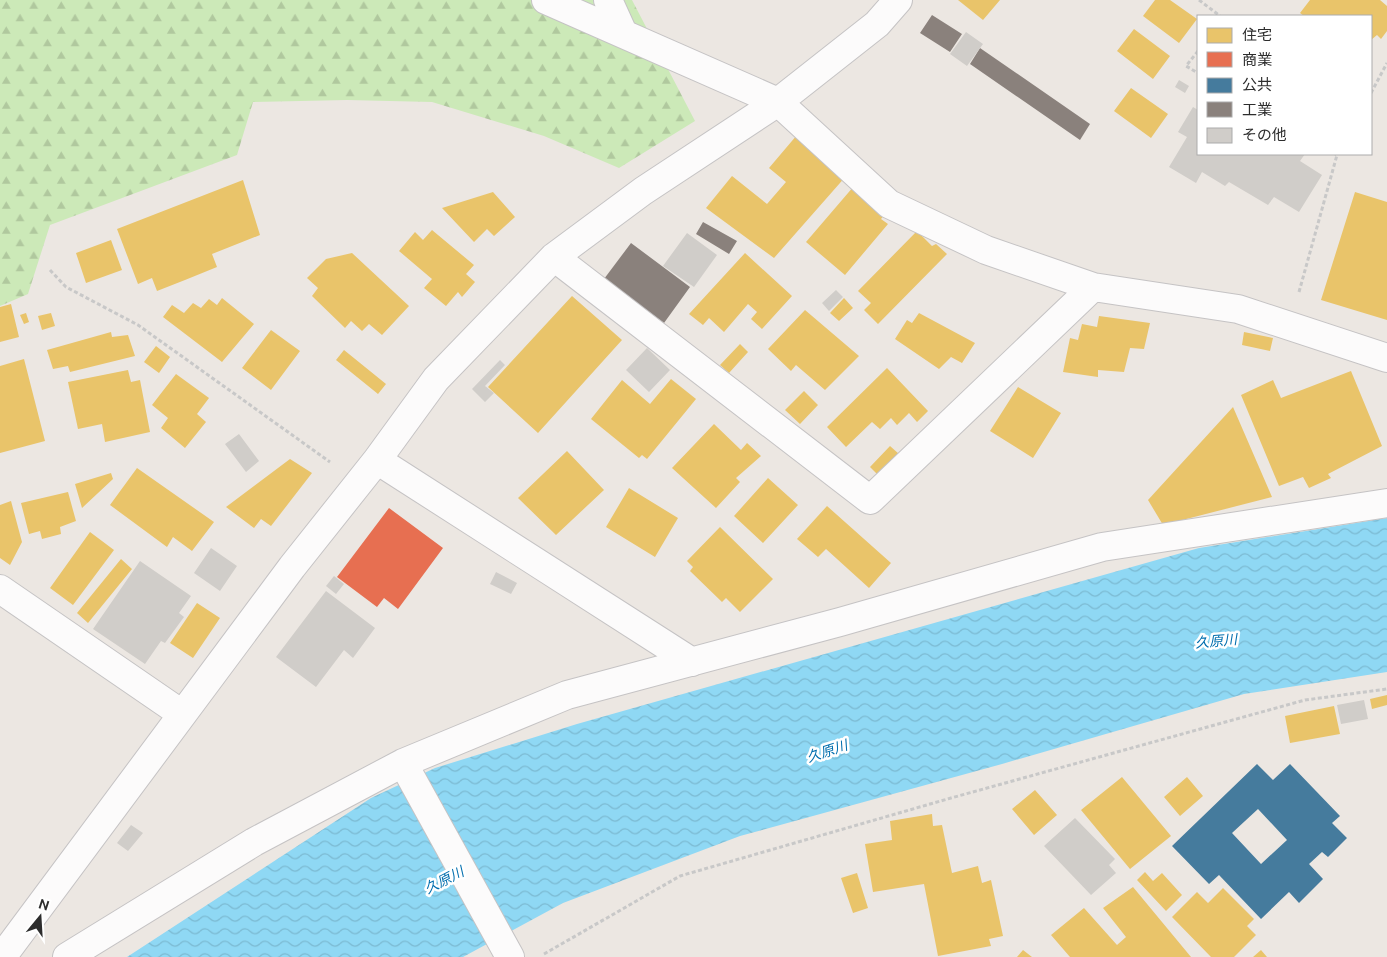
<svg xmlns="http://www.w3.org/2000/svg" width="1387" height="957" viewBox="0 0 1387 957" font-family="Ubuntu,'Noto Sans JP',sans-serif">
  <defs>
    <pattern id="forest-firs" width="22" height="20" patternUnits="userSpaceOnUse" patternTransform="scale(1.25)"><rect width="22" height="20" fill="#cce9b8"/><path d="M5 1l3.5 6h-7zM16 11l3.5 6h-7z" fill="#b0c89e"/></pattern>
    <pattern id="water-waves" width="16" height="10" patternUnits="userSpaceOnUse" patternTransform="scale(1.25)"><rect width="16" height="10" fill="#8fd8f4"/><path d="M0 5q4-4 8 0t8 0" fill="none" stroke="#7cbad2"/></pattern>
  </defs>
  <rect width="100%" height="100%" fill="#ece7e2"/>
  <path fill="url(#forest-firs)" d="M0 0H632L695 121 619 168 544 136 432 102 347 100 253 102 237 155 50 225 28 294 0 306Z"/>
  <path fill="url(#water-waves)" d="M1387 518V672L1244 694 1002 764 740 836 563 903 463 957H127L371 798 435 768 577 724 1199 548Z"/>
  <path fill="#e9c46a" d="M958 0H1000L983 20Z
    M1155 0H1170L1197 19 1179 43 1143 16Z
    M1310 0H1380L1387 6V31L1381 39 1377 35 1371 40V16H1304L1300 13Z
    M1134 29 1170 56 1153 79 1117 51Z
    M1131 88 1168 114 1151 138 1114 111Z
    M797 135 847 175 774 258 706 208 732 176 767 204 786 182 769 168Z
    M243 180 260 235 212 254 217 267 185 280 157 291 152 278 138 284 117 229Z
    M854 186 886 213 881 219 888 224 845 275 806 242Z
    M493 192 515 217 494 236 487 229 474 242 442 208Z
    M1355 192 1387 202V320L1321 300Z
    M432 230 474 265 466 274 475 282 462 297 458 292 446 306 424 288 432 279 399 251 415 232 423 240Z
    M917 231 932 246 936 244 947 254 878 324 864 310 871 303 858 291Z
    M111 240 122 270 86 283 76 253Z
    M352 253 409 306 382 335 369 324 362 331 351 321 345 328 312 296 318 288 307 278 326 259Z
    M745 253 792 296 762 329 751 319 757 312 748 304 724 332 709 318 703 325 689 314Z
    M572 296 622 340 538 433 488 387Z
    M222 298 254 324 222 362 163 317 172 305 184 313 193 303 201 308 209 299 217 305Z
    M844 298 853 308 839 321 830 313Z
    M11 304 19 337 0 342V307Z
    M805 310 859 356 825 390 796 365 791 371 768 349Z
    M26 313 29 322 24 324 20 315Z
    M51 313 55 326 42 330 38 316Z
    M919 313 975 343 962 363 951 357 939 369 895 339 907 320 912 323Z
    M1099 316 1150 323 1144 349 1130 348 1124 372 1098 370V377L1063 372 1070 338 1078 340 1082 324 1097 327Z
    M271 330 300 351 271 390 242 368Z
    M111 332 112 337 128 335 135 356 70 372 68 366 53 369 47 350Z
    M1244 332 1273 338 1270 351 1242 345Z
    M740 344 748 352 729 373 720 365Z
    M156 346 170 357 159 373 144 362Z
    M344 350 386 384 378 394 336 360Z
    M24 359 45 441 0 453V366Z
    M887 368 928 411 917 422 909 413 897 425 891 418 880 429 872 422 846 447 827 427Z
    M128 370 131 382 140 380 150 432 105 442 102 424 78 429 68 382Z
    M1351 371 1382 446 1328 474 1331 478 1309 488 1303 477 1279 486 1241 395 1273 380 1281 398Z
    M176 374 209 398 197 414 206 422 185 448 161 428 168 418 152 405Z
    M671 379 696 399 647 459 642 455 639 458 591 419 622 380 650 404Z
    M1018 387 1061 413 1033 458 990 431Z
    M804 391 818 405 800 424 785 410Z
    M1233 407 1272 497 1163 525 1148 500Z
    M714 424 741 450 747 443 761 456 736 478 740 482 716 508 672 468Z
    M890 446 899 454 878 475 870 467Z
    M567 451 604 490 556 535 518 498Z
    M290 459 312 473 271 526 261 519 254 528 226 507Z
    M137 468 214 522 192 551 173 537 167 547 110 505Z
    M111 473 113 479 82 508 75 484Z
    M768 478 798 505 763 543 734 516Z
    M629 488 678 518 655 557 606 527Z
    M68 492 76 521 60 527 61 534 42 539 40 531 29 534 21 503Z
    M11 501 22 542 10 565 0 558V505Z
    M827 506 891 563 869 588 826 549 818 557 797 539Z
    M720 527 773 579 740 612 726 598 722 602 690 571 693 567 687 561Z
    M90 532 114 550 73 605 50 588Z
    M121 559 132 569 88 623 77 613Z
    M197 603 220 618 193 658 170 643Z
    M1387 695V705L1372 709 1370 699Z
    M1334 706 1340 734 1290 743 1285 716Z
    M1122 777 1171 836 1130 869 1081 810Z
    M1187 777 1203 796 1180 816 1164 797Z
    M1035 790 1057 815 1034 835 1012 809Z
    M932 814 933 826 942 825 952 873 978 866 982 883 991 880 1003 936 989 939 991 946 938 956 924 884 873 892 865 844 892 840 890 821Z
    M1145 872 1153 881 1162 873 1182 895 1166 911 1137 880Z
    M857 873 868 908 853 913 841 878Z
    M1133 887 1191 957H1070L1051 935 1084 908 1117 945 1126 937 1103 908Z
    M1223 888 1254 919 1247 926 1256 935 1234 957H1211L1172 917 1197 892 1208 903Z
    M1023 950 1032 957H1017Z
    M1261 950 1267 957H1253Z"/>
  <path fill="#e76f51" d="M389 508 443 548 398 609 384 598 377 607 337 577Z"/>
  <path fill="#457b9d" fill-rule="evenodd" d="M1257 764 1273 780 1290 764 1340 816 1332 823 1347 838 1328 857 1322 852 1309 864 1323 879 1299 903 1289 892 1261 919 1219 875 1209 884 1172 846ZM1258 809 1287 840 1261 864 1232 833Z"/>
  <path fill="#8a817c" d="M932 15 962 34 950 52 920 33Z
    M980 48 1090 124 1080 140 970 64Z
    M703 222 737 241 729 254 696 234Z
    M631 243 690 287 664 323 604 279Z"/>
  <path fill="#d0cdc9" d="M966 32 983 44 967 66 950 54Z
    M1179 80 1189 86 1185 93 1175 87Z
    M1193 107 1198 110V154H1305L1300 161 1322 175 1299 212 1274 197 1268 205 1229 182 1225 186 1202 172 1196 183 1169 167 1187 137 1178 132Z
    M687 233 717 255 694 287 663 266Z
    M836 290 843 297 829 311 822 303Z
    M647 348 670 370 649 392 626 370Z
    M500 360 505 365 485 386 494 393 485 402 472 389Z
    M239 434 259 461 246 472 225 444Z
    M211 548 237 566 220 591 194 573Z
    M140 561 191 596 179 613 184 617 165 643 161 641 145 664 93 629Z
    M496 572 517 583 511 594 490 584Z
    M334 576 344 584 336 594 326 586Z
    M326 591 375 628 353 658 344 650 316 687 276 657Z
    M1364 700 1368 719 1341 724 1337 705Z
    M1075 818 1115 859 1109 865 1116 873 1091 895 1044 846Z
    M131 825 143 833 128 851 117 843Z"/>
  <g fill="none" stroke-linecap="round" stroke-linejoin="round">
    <defs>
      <path id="minor" d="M546 0 778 102 889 204 986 250 1093 287 1238 309 1387 358
        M608 0 623 33
        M554 257 870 500 1093 287
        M377 460 692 662
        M0 589 182 714
        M403 763 510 957
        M2 957 292 567 377 460 436 379 554 257 643 191 778 102 877 24 898 0
        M67 957 254 842 403 763 567 695 840 622 1102 547 1387 503"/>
    </defs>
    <use href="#minor" stroke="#c5c3c4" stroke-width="30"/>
    <path stroke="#c8c8c8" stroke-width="3" stroke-dasharray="4 2.5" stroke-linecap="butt" d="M1199 0 1220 16
      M1198 51 1186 66 1198 73
      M1371 93 1387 63
      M50 270 66 287 138 325 330 462
      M1299 292 1337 155 1335 154
      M544 954 680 876 951 798 1305 700 1387 689"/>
    <use href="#minor" stroke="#fcfbfb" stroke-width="28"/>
  </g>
  <g text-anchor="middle" stroke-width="5" stroke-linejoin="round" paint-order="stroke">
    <g font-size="14" font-style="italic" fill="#006eae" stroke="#fff">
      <text transform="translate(1216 641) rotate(-5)" y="5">久原川</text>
      <text transform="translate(827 751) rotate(-18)" y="5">久原川</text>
      <text transform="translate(444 880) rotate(-27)" y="5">久原川</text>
    </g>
  </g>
  <rect x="1197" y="15" width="175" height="140" fill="#ffffff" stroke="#ababab"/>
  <rect x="1207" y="28" width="25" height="15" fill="#e9c46a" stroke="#ababab"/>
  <text x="1242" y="40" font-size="15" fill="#2d2d2d">住宅</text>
  <rect x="1207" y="52" width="25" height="15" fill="#e76f51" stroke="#ababab"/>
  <text x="1242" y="65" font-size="15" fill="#2d2d2d">商業</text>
  <rect x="1207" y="78" width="25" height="15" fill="#457b9d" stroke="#ababab"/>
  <text x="1242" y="90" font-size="15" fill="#2d2d2d">公共</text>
  <rect x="1207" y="102" width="25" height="15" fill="#8a817c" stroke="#ababab"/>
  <text x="1242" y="115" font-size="15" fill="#2d2d2d">工業</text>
  <rect x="1207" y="128" width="25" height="15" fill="#d0cdc9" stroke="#ababab"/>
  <text x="1242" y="140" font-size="15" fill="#2d2d2d">その他</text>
  <g transform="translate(40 917) rotate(18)" stroke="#ffffff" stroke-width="4" paint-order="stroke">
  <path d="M0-4L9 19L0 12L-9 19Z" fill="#2d2d2d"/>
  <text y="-8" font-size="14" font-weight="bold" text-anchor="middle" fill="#2d2d2d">N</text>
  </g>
</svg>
